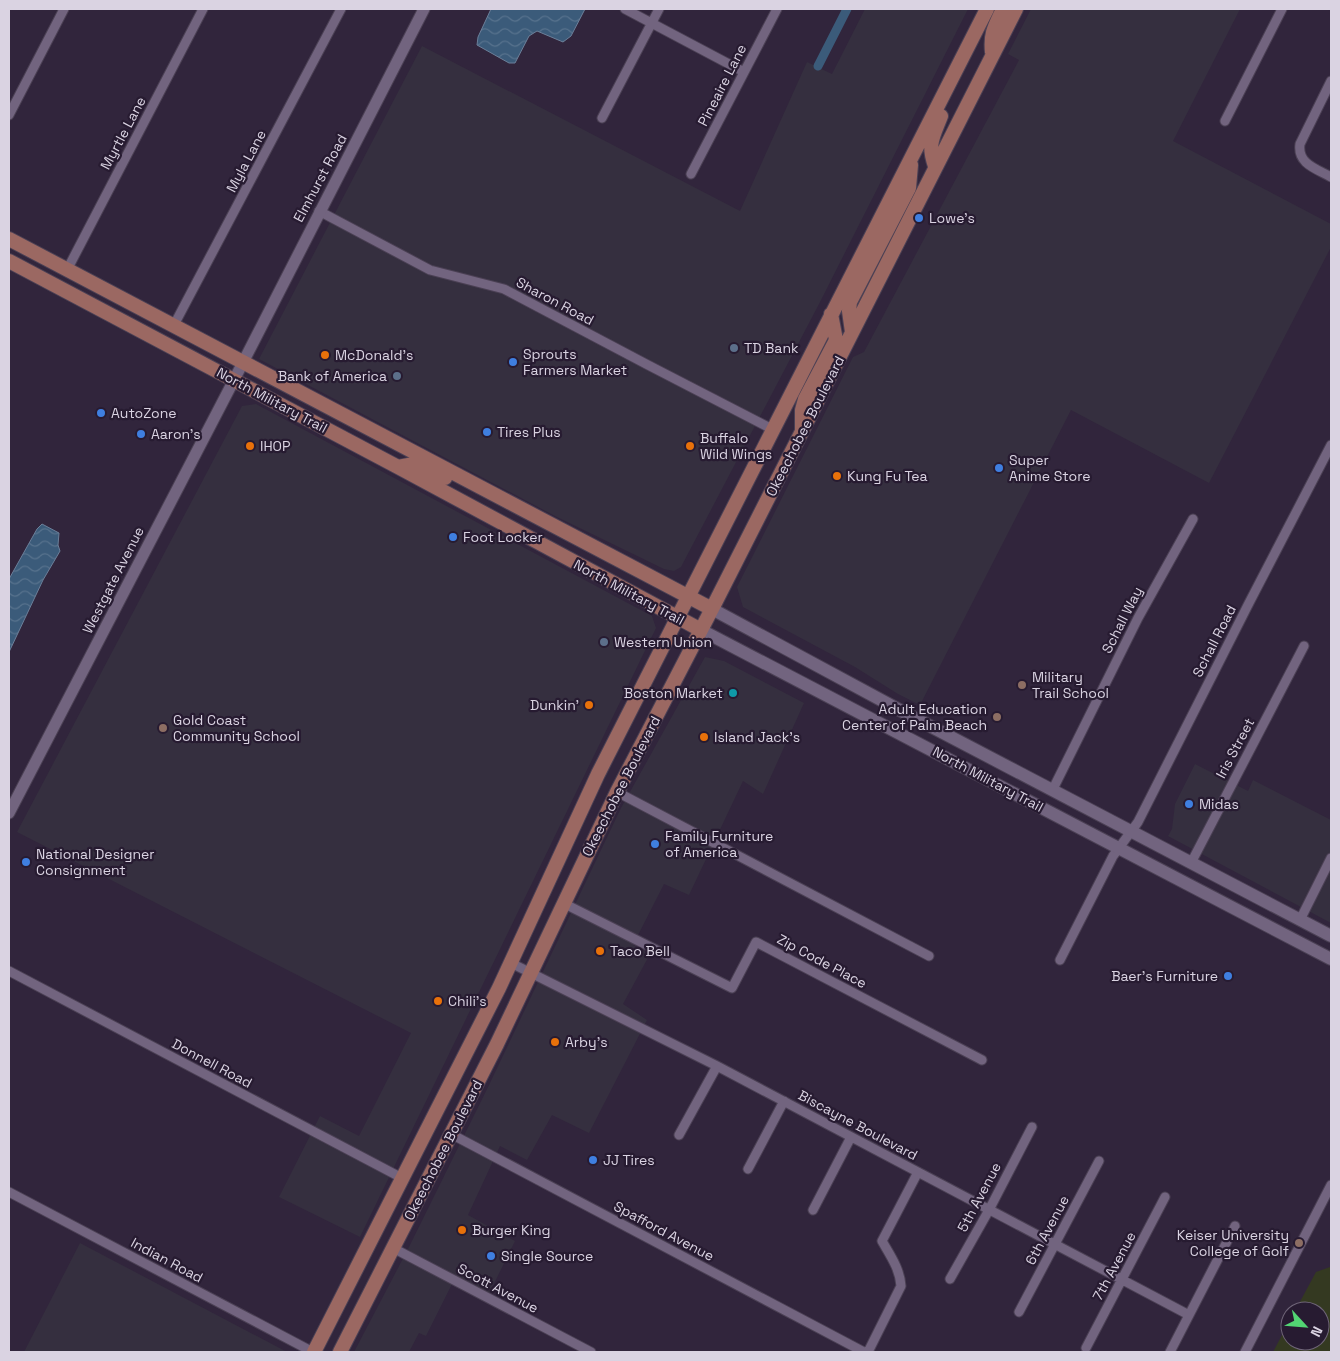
<svg xmlns="http://www.w3.org/2000/svg" width="1340" height="1361" viewBox="0 0 1340 1361" font-family="'Space Grotesk',sans-serif">
  <defs>
    <pattern id="water-waves" width="16" height="10" patternUnits="userSpaceOnUse" patternTransform="scale(1.25)"><rect width="16" height="10" fill="#3b5b7a"/><path d="M0 5q4-4 8 0t8 0" fill="none" stroke="#57728d"/></pattern>
  </defs>
  <rect width="100%" height="100%" fill="#31253c"/>
  <path fill="#352f3f" d="M865 9H968L819 304 681 567 674 571 664 569 555 516 259 359 422 46 740 211 807 62 832 74Z
    M1031 9H1240L1173 141 1331 224V247L1209 483 1071 410 920 705 898 694 855 667 743 607 737 587 853 357 864 352 1019 60 1008 54Z
    M256 404 652 616 656 628 360 1237 279 1197 320 1116 359 1136 411 1033 17 832 242 406Z
    M705 657 724 661 804 703 763 794 743 781 689 895 664 884 633 945 650 954 623 1004 647 1020 589 1133 552 1115 527 1160 500 1146 468 1215 515 1241 485 1302 452 1284 426 1336 419 1333 409 1352H354L409 1247 489 1085 621 808Z
    M1195 764 1248 791 1253 780 1331 820V923L1168 836 1172 829 1175 804Z
    M80 1243 287 1352H24Z"/>
  <path fill="#343921" d="M1330 1267 1331 1352H1273L1290 1320V1341H1320V1311H1295L1316 1272Z"/>
  <path fill="url(#water-waves)" stroke="#6b7f99" d="M491 9H585L571 36 563 42 537 31 529 36 515 63H509L477 45 478 37Z
    M42 524 59 533 58 545 60 551 43 580 9 652V579L37 529Z"/>
  <g fill="none" stroke-linecap="round" stroke-linejoin="round">
    <path stroke="#3b5b7a" stroke-width="9" d="M818 66 847 9"/>
    <defs>
      <path id="minor" d="M625 9 744 72
        M1331 81 1300 144C1297 164 1317 169 1331 177
        M9 115 64 9
        M602 118 659 9
        M1225 121 1282 9
        M691 174 777 9
        M319 211 430 270 504 289 648 365 772 429
        M67 270 203 9
        M174 325 341 9
        M1053 789 1138 618 1193 519
        M617 792 929 956
        M1191 863 1304 646
        M563 903 732 988 756 942 982 1060
        M1300 920 1331 858
        M1060 960 1113 856 1138 822 1249 603 1331 445
        M511 963 717 1066 1189 1315
        M9 971 402 1178
        M451 1134 864 1352
        M679 1135 717 1066
        M748 1169 784 1101
        M9 1192 313 1352
        M813 1210 851 1137
        M393 1248 591 1352
        M950 1279 989 1210 1032 1127
        M1019 1312 1099 1161
        M1086 1348 1165 1197
        M868 1352 901 1286C900 1269 890 1255 882 1241L918 1172
        M1170 1352 1235 1226
        M1245 1352 1331 1185"/>
      <path id="tertiary" d="M9 813 234 380 424 9"/>
      <path id="secondary" d="M712 609 907 714 1331 936
        M701 630 1331 959"/>
      <path id="primary" d="M992 52C990 33 995 26 1003 9
        M935 166C927 144 933 137 941 116
        M9 239 712 609
        M9 261 398 467 701 630
        M852 332 849 311 850 302 909 188 911 165
        M802 430V410L805 399 836 340 831 314
        M398 467 414 464 445 478
        M314 1352 499 988 598 774 987 9
        M340 1352 497 1044 617 792 716 601 1016 9"/>
    </defs>
    <use href="#minor" stroke="#4b4054" stroke-width="11"/>
    <use href="#tertiary" stroke="#4b4054" stroke-width="13"/>
    <use href="#secondary" stroke="#4b4054" stroke-width="14"/>
    <use href="#primary" stroke="#4b4054" stroke-width="16"/>
    <use href="#minor" stroke="#72647f" stroke-width="9"/>
    <use href="#tertiary" stroke="#72647f" stroke-width="11"/>
    <use href="#secondary" stroke="#72647f" stroke-width="12"/>
    <use href="#primary" stroke="#9b6862" stroke-width="14"/>
  </g>
  <g fill="#3f7fe0" stroke="#271b31" stroke-width="2">
    <circle cx="919" cy="218" r="5"/>
    <circle cx="513" cy="362" r="5"/>
    <circle cx="101" cy="413" r="5"/>
    <circle cx="487" cy="432" r="5"/>
    <circle cx="141" cy="434" r="5"/>
    <circle cx="999" cy="468" r="5"/>
    <circle cx="453" cy="537" r="5"/>
    <circle cx="1189" cy="804" r="5"/>
    <circle cx="655" cy="844" r="5"/>
    <circle cx="26" cy="862" r="5"/>
    <circle cx="1228" cy="976" r="5"/>
    <circle cx="593" cy="1160" r="5"/>
    <circle cx="491" cy="1256" r="5"/>
  </g>
  <g fill="#5c6f8a" stroke="#271b31" stroke-width="2">
    <circle cx="734" cy="348" r="5"/>
    <circle cx="397" cy="376" r="5"/>
    <circle cx="604" cy="642" r="5"/>
  </g>
  <g fill="#e8710a" stroke="#271b31" stroke-width="2">
    <circle cx="325" cy="355" r="5"/>
    <circle cx="250" cy="446" r="5"/>
    <circle cx="690" cy="446" r="5"/>
    <circle cx="837" cy="476" r="5"/>
    <circle cx="589" cy="705" r="5"/>
    <circle cx="704" cy="737" r="5"/>
    <circle cx="600" cy="951" r="5"/>
    <circle cx="438" cy="1001" r="5"/>
    <circle cx="555" cy="1042" r="5"/>
    <circle cx="462" cy="1230" r="5"/>
  </g>
  <g fill="#8d6e63" stroke="#271b31" stroke-width="2">
    <circle cx="1022" cy="685" r="5"/>
    <circle cx="997" cy="717" r="5"/>
    <circle cx="163" cy="728" r="5"/>
    <circle cx="1299" cy="1243" r="5"/>
  </g>
  <circle fill="#0f9aa8" stroke="#271b31" stroke-width="2" cx="733" cy="693" r="5"/>
  <g text-anchor="middle" stroke-width="4.5" stroke-linejoin="round" paint-order="stroke">
    <g font-size="14" fill="#dad3e2" stroke="#271b31">
      <text transform="translate(722 85) rotate(-63)" y="5">Pineaire Lane</text>
      <text transform="translate(123 133) rotate(-62)" y="5">Myrtle Lane</text>
      <text transform="translate(246 161) rotate(-62)" y="5">Myla Lane</text>
      <text transform="translate(320 178) rotate(-62)" y="5">Elmhurst Road</text>
      <text transform="translate(555 301) rotate(28)" y="5">Sharon Road</text>
      <text transform="translate(272 400) rotate(28)" y="5">North Military Trail</text>
      <text transform="translate(805 426) rotate(-63)" y="5">Okeechobee Boulevard</text>
      <text transform="translate(113 580) rotate(-63)" y="5">Westgate Avenue</text>
      <text transform="translate(629 592) rotate(28)" y="5">North Military Trail</text>
      <text transform="translate(1122 620) rotate(-63)" y="5">Schall Way</text>
      <text transform="translate(1214 641) rotate(-63)" y="5">Schall Road</text>
      <text transform="translate(1235 748) rotate(-62)" y="5">Iris Street</text>
      <text transform="translate(988 779) rotate(28)" y="5">North Military Trail</text>
      <text transform="translate(621 786) rotate(-63)" y="5">Okeechobee Boulevard</text>
      <text transform="translate(822 961) rotate(28)" y="5">Zip Code Place</text>
      <text transform="translate(212 1063) rotate(28)" y="5">Donnell Road</text>
      <text transform="translate(858 1125) rotate(28)" y="5">Biscayne Boulevard</text>
      <text transform="translate(443 1150) rotate(-63)" y="5">Okeechobee Boulevard</text>
      <text transform="translate(979 1197) rotate(-62)" y="5">5th Avenue</text>
      <text transform="translate(1047 1230) rotate(-62)" y="5">6th Avenue</text>
      <text transform="translate(664 1231) rotate(28)" y="5">Spafford Avenue</text>
      <text transform="translate(167 1260) rotate(28)" y="5">Indian Road</text>
      <text transform="translate(1114 1266) rotate(-62)" y="5">7th Avenue</text>
      <text transform="translate(498 1288) rotate(28)" y="5">Scott Avenue</text>
    </g>
    <g font-size="14" fill="#dad3e2" stroke="#271b31" text-anchor="start">
      <text x="929" y="223">Lowe's</text>
      <text x="744" y="353">TD Bank</text>
      <text x="523" y="359">Sprouts<tspan x="523" dy="16">Farmers Market</tspan></text>
      <text x="335" y="360">McDonald's</text>
      <text x="387" y="381" text-anchor="end">Bank of America</text>
      <text x="111" y="418">AutoZone</text>
      <text x="497" y="437">Tires Plus</text>
      <text x="151" y="439">Aaron's</text>
      <text x="700" y="443">Buffalo<tspan x="700" dy="16">Wild Wings</tspan></text>
      <text x="260" y="451">IHOP</text>
      <text x="1009" y="465">Super<tspan x="1009" dy="16">Anime Store</tspan></text>
      <text x="847" y="481">Kung Fu Tea</text>
      <text x="463" y="542">Foot Locker</text>
      <text x="614" y="647">Western Union</text>
      <text x="1032" y="682">Military<tspan x="1032" dy="16">Trail School</tspan></text>
      <text x="723" y="698" text-anchor="end">Boston Market</text>
      <text x="579" y="710" text-anchor="end">Dunkin'</text>
      <text x="987" y="714" text-anchor="end">Adult Education<tspan x="987" dy="16">Center of Palm Beach</tspan></text>
      <text x="173" y="725">Gold Coast<tspan x="173" dy="16">Community School</tspan></text>
      <text x="714" y="742">Island Jack's</text>
      <text x="1199" y="809">Midas</text>
      <text x="665" y="841">Family Furniture<tspan x="665" dy="16">of America</tspan></text>
      <text x="36" y="859">National Designer<tspan x="36" dy="16">Consignment</tspan></text>
      <text x="610" y="956">Taco Bell</text>
      <text x="1218" y="981" text-anchor="end">Baer's Furniture</text>
      <text x="448" y="1006">Chili's</text>
      <text x="565" y="1047">Arby's</text>
      <text x="603" y="1165">JJ Tires</text>
      <text x="472" y="1235">Burger King</text>
      <text x="1289" y="1240" text-anchor="end">Keiser University<tspan x="1289" dy="16">College of Golf</tspan></text>
      <text x="501" y="1261">Single Source</text>
    </g>
  </g>
  <rect width="1340" height="1361" fill="none" stroke="#dad3e2" stroke-width="20"/>
  <g transform="translate(1305 1326) rotate(116)"><circle r="24" fill="#271b31" stroke="#6f6578"/>
  <path d="M0-4L9 19L0 12L-9 19Z" fill="#52d673"/>
  <text y="-8" font-size="14" font-weight="bold" text-anchor="middle" fill="#dad3e2">N</text>
  </g>
</svg>
